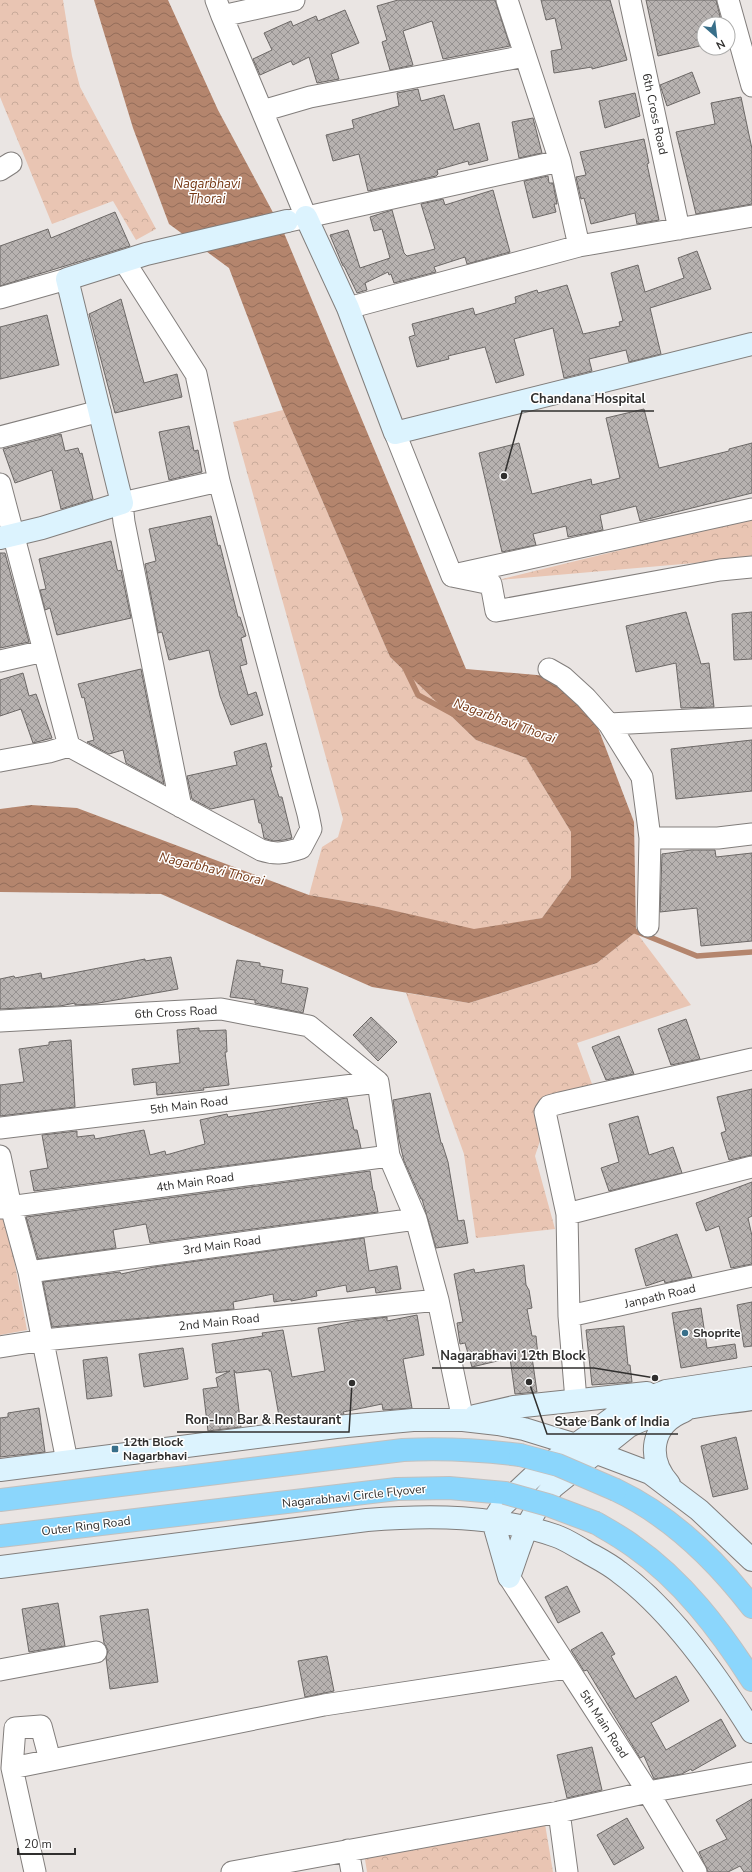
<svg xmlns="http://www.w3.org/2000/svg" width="752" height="1872" viewBox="0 0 752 1872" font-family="'Nunito Sans',sans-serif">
  <defs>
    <pattern id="park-crowns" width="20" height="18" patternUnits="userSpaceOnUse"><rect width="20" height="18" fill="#e9c5b3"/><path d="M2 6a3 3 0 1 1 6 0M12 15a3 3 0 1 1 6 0" fill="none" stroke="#c8aa9a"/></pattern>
    <pattern id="water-waves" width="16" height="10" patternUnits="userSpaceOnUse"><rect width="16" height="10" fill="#b4856d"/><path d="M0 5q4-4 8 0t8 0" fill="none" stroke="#936d5a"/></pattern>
    <pattern id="building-cross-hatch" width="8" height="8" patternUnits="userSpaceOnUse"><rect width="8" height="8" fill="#b7b2b0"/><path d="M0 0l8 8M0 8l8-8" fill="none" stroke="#959190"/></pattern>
  </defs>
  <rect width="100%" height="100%" fill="#eae5e3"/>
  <path fill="url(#park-crowns)" d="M0 0H63L72 56 80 87 156 229 136 240 113 201 52 224 0 97Z
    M283 410 390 657 476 740 526 758 571 832V878L542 918 474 930 374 906 309 895 322 847 338 837 343 819 233 422Z
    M752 518V558L498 580Z
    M636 932 691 1005 577 1043 592 1084 553 1101 535 1156 555 1229 476 1238 464 1154 406 993 469 1003 597 963Z
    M6 1216 27 1330 0 1335V1217Z
    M545 1824 553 1872H367L364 1853Z"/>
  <path fill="url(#water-waves)" d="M94 0H168L218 110 284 233 466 669 548 676 595 720 634 822 636 932 597 963 469 1003 372 987 161 894 0 892V809L31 805 77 808 309 895 374 906 474 929 542 918 571 878V832L526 758 476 740 390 657 283 410 229 268 169 224 133 128Z"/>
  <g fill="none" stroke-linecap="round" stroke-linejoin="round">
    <path stroke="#b4856d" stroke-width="5.5" d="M405 668 418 695 453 714
      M630 929 697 956 752 952"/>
  </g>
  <path fill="url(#building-cross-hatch)" stroke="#6c6866" d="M398 0H495L510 46 443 59 432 21 403 31 413 65 390 70 382 42 387 40 377 6Z
    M541 0H610L627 60 592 69V67L554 73 551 51 562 49 555 18 546 20Z
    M646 0H716L722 24H704V45L658 56Z
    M345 10 359 43 331 54 339 79 317 83 309 57 293 65 291 61 260 75 253 59 272 50 264 33 291 21 293 26 316 16 318 21Z
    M692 72 700 93 667 106 660 85Z
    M418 89 421 101 444 95 454 130 479 123 488 160 469 165 468 161 437 170 438 174 436 176 368 191 359 154 333 161 326 135 354 128 352 120 399 106 397 93Z
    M635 93 640 116 605 128 599 101Z
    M741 97 752 149V204L696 214 676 132 715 124 711 103Z
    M533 118 542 153 519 158 512 122Z
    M644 139 649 163 647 164 659 220 637 224 635 213 591 224 584 198 581 199 576 177 586 175 580 152Z
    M548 176 549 183H553L557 204H554L556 212 533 218 524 181Z
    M493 190 510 252 467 264 465 257 434 267 436 272 394 283 391 274 389 275 388 272 365 283 367 290 357 293 344 266H343L330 235 348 230 360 268 390 258 382 229 374 231 370 217 392 210 404 253 407 256 435 249 421 204 443 199 445 205Z
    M115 212 130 246 0 286V246L48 229 51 238Z
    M697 251 711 289 650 308 661 354 629 362 626 350 589 359 592 371 564 378 553 328 514 339 524 375 496 383 485 347 448 356 449 359 417 367 409 337 415 335 412 324 473 308 475 315 516 303 515 297 537 290 538 293 567 285 583 334 620 326 619 322 623 321 611 273 638 265 645 292 684 278 678 258Z
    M121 299 144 383 177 374 182 397 115 413 89 314Z
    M47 315 59 365 0 379V327Z
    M644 409 659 468 729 451V449L752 443V493L640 521 636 506 600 515 603 530 568 537 566 526 533 534 536 545 502 552 479 453 519 443 532 494 591 479 592 485 620 478 606 418Z
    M189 426 194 451 198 450 202 472 169 480 159 432Z
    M61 434 65 451 78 448 80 454 82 453 93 499 61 509 52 470 15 483 3 449Z
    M211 516 218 546 220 545 238 617H240L246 636 241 638 247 664 240 666 248 695 256 692 263 715 231 725 220 696 209 650 169 660 162 632 158 633 145 564 156 561 149 529Z
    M111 541 117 569 118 571 121 570 131 618 57 635 50 608 45 610 40 590 46 589 39 559Z
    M0 553H5L29 642 0 648Z
    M686 612 701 664 709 663 714 707 681 708 676 663 636 672 626 626Z
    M752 612V659L734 660 732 614Z
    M141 669 164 784 126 763 123 750 109 754 87 742 94 740 84 697 82 698 78 684Z
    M23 673 29 696 36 694 52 738 33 743 21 709 0 716V680Z
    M752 740V791L676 799 671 749Z
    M266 743 272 767H270L279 797H282L292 838 284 840 273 841 264 838 261 823H259L254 799 211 809 192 799 187 776 237 765 234 752Z
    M691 850H715L716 857 752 853V941L701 946 697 908 660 912 662 854Z
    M171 957 178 989 93 1004 75 1005V1003L60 1006 0 1009V979L14 976 15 978 41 973 42 979 145 959V961Z
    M237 960 260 963V966L283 970 281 983 308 988 303 1013 255 1003V1000L230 997Z
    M371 1017 397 1042 378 1061 353 1035Z
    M686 1019 700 1059 671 1065 658 1029Z
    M199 1028V1031L226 1030 227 1052H225L229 1085 203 1088 204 1090 157 1095 156 1082 134 1085 132 1069 180 1063 177 1030Z
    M619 1036 634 1074 606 1080 592 1047Z
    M71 1040 75 1107 0 1116V1085L24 1082 19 1049 49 1045V1042Z
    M752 1089V1155L729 1160 721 1133 726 1131 717 1097Z
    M430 1093 441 1143H442L448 1162 458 1221 464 1220 468 1243 436 1248 422 1199H421L404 1161 399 1140 393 1100Z
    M347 1098 354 1130H357L361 1148 34 1191 30 1171 48 1168 42 1135 77 1131V1137L94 1135 95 1139 144 1130 150 1155 165 1151 166 1155 205 1144 200 1120 227 1114 228 1117Z
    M638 1116 649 1155 673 1147 682 1173 609 1191 601 1168 619 1162 609 1124Z
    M370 1171 373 1191H374L378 1212 150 1243 146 1224 113 1230 116 1248 38 1259 26 1217Z
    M752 1182V1216L748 1218 752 1236V1264L731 1268 719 1226 706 1231 696 1203Z
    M677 1234 692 1277 665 1283 664 1280 646 1286 635 1249Z
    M364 1238 369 1271 397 1266 401 1289 376 1293 375 1287 347 1292 346 1285 316 1291 317 1296 291 1301V1299L274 1302 273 1294 233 1302 234 1309 52 1327 43 1282 120 1272 121 1274 154 1267Z
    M524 1265 526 1285 529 1290 532 1308 527 1309 532 1336H536L538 1356 532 1357 537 1392 515 1394 510 1358 472 1367 465 1343 460 1344 457 1323 463 1322 454 1274 474 1269 475 1273Z
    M752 1302V1346L744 1347 737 1305Z
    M701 1308 707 1348 735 1344 737 1358 681 1368 672 1313Z
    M417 1315 424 1355 403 1359 412 1408 383 1410 382 1404 343 1412 344 1414 280 1422 271 1371H269V1369L236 1373 234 1370 241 1427 208 1431 203 1389 218 1387 216 1378 230 1371 216 1373 212 1344 263 1336 262 1333 283 1330 292 1377 325 1371 318 1328 355 1321 387 1317V1321Z
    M624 1326 628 1365H630L632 1382 592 1385 586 1330Z
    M183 1348 188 1379 144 1387 139 1354Z
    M107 1357 112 1396 87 1399 83 1360Z
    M39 1408 45 1452 0 1457V1418L8 1417V1413Z
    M736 1437 748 1489 713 1497 701 1446Z
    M567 1586 580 1612 558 1623 545 1597Z
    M58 1603 65 1646 29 1652 22 1609Z
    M148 1609 158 1682 110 1689 106 1658 108 1650 104 1643 100 1616Z
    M602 1632 615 1654 611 1656 635 1699 676 1676 689 1701 651 1723 666 1750 721 1719 736 1746 692 1771 691 1769 682 1774 654 1779 644 1756 640 1758 587 1670 584 1671 571 1650Z
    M327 1656 334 1691 305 1697 298 1661Z
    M592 1747 602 1790 567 1798 557 1755Z
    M752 1799V1872H744L740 1866 728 1872H708L699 1852 727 1839 716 1820Z
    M627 1818 644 1848 614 1865 597 1835Z"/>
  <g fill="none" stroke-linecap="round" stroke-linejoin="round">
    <defs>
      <path id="street" d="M216 0 222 16 294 0
        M507 0 560 161 579 246
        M630 0 679 229
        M728 0 752 86
        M222 16 262 111 310 97 525 56
        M262 111 306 217
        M0 170 11 163
        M289 221 560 161
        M0 298 67 279
        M348 308 579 246 752 216
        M395 433 452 576
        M0 437 100 411
        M0 484 69 746
        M458 574 752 509
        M452 576 491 584 496 611 720 570 752 567
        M0 661 44 651
        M549 669 563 677 586 698 609 724 642 777 650 838 648 926
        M609 724 752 717
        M0 761 49 752 69 746 261 850C276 855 286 853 301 848L311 829 308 814 219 481 196 374 124 261
        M181 807 124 522 122 503 219 481
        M650 838H718L752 834
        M0 1021 221 1009 309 1026 378 1082
        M378 1082 389 1156 416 1219 438 1300 463 1420
        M0 1128 378 1082
        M0 1156 11 1207 29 1272 67 1461
        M0 1208 389 1156
        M567 1214 752 1167
        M29 1272 416 1219
        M569 1316 752 1276
        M0 1347 44 1340 438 1300
        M576 1400 569 1316 567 1214 545 1112 549 1106 560 1103 752 1059
        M509 1577 648 1792 696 1872
        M0 1670 96 1652
        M12 1768 15 1728 41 1726 50 1760
        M559 1812 567 1872
        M348 1850 352 1872
        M35 1872 12 1768 324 1705 567 1668
        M232 1872 559 1812 648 1792 752 1773"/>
      <path id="secondary" d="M306 217 348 308 395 433 752 344
        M0 538 42 528 122 503 67 279 146 254 287 221
        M752 1378 666 1391 632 1404 537 1473 503 1505 493 1521 509 1577C522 1541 527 1516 553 1487L629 1426C666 1407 712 1405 752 1399
        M475 1416 514 1407 647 1393
        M0 1470 336 1427 413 1420H463L498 1424 524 1429 576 1445 650 1473 699 1510 752 1560
        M669 1484C646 1458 651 1424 684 1411
        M0 1567 367 1520C430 1515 495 1515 556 1536 565 1539 574 1545 583 1550 595 1557 608 1563 619 1572 671 1610 718 1677 752 1732"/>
      <path id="highway" d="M616 1490C671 1516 715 1559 752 1607
        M0 1500 403 1450C443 1448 481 1450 520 1455
        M596 1523C608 1530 621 1537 633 1546 682 1580 720 1630 752 1680
        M0 1536 397 1489 449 1488 505 1493"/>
    </defs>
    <use href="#street" stroke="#827e7c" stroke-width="23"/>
    <use href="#secondary" stroke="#827e7c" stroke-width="24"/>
    <use href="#highway" stroke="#c1c1c0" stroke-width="24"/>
    <use href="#street" stroke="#fff" stroke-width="21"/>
    <use href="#secondary" stroke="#dcf3fe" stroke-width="22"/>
    <use href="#highway" stroke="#8bd6fc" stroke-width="22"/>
    <defs>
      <path id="highway-bridge" d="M520 1455 558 1465 616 1490
        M505 1493 548 1505 596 1523"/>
    </defs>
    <use href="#highway-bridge" stroke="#c1c1c0" stroke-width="24" stroke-linecap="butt"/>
    <use href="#highway-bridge" stroke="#8bd6fc" stroke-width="22"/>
  </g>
  <g fill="#386f8a" stroke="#fff" stroke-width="1.5">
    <circle cx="685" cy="1333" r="4"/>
    <rect x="111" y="1445" width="8" height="8" rx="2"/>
  </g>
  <g text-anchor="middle" stroke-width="3" stroke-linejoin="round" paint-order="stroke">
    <g font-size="12" fill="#302f2e" stroke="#fff">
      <text transform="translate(655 114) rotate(78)" y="4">6th Cross Road</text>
      <text transform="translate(176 1012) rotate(-3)" y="4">6th Cross Road</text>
      <text transform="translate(189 1105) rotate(-7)" y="4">5th Main Road</text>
      <text transform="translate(195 1182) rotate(-8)" y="4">4th Main Road</text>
      <text transform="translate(222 1245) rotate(-8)" y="4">3rd Main Road</text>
      <text transform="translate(660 1296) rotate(-13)" y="4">Janpath Road</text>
      <text transform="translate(219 1322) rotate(-6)" y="4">2nd Main Road</text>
      <text transform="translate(354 1496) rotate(-6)" y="4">Nagarabhavi Circle Flyover</text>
      <text transform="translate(86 1526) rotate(-7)" y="4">Outer Ring Road</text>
      <text transform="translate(604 1724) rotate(57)" y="4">5th Main Road</text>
    </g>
    <g font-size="12" font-weight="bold" fill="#302f2e" stroke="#fff" text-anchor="start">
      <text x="693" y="1337">Shoprite</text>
      <text x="123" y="1446">12th Block<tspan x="123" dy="14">Nagarbhavi</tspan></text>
    </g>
    <g font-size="13" font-style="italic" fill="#763916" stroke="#fff">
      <text x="207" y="188">Nagarbhavi<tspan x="207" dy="15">Thorai</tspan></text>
      <text transform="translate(505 720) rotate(20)" y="5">Nagarbhavi Thorai</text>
      <text transform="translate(212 868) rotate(13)" y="5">Nagarbhavi Thorai</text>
    </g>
  </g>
  <path fill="none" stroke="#302f2e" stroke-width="1.5" d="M504 476L522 411H654M655 1378L594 1368H432M352 1383L349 1432H177M529 1382L547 1434H678"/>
  <g fill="#302f2e" stroke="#fff" stroke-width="1.5">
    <circle cx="504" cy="476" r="4"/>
    <circle cx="655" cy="1378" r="4"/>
    <circle cx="352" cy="1383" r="4"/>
    <circle cx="529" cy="1382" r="4"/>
  </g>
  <g font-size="13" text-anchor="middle" font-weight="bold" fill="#302f2e" stroke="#fff" stroke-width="3" stroke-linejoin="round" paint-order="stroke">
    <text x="588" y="403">Chandana Hospital</text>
    <text x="513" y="1360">Nagarabhavi 12th Block</text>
    <text x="263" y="1424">Ron-Inn Bar &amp; Restaurant</text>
    <text x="612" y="1426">State Bank of India</text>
  </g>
  <g transform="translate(716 36) rotate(152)"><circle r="19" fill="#ffffff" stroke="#acacab"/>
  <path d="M0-3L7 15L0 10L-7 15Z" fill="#386f8a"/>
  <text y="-6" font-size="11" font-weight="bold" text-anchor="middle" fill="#302f2e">N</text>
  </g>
  <path d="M18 1848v6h57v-6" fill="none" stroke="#302f2e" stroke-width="2"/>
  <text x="24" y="1848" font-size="12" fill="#302f2e" stroke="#ffffff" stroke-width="3" paint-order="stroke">20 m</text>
</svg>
